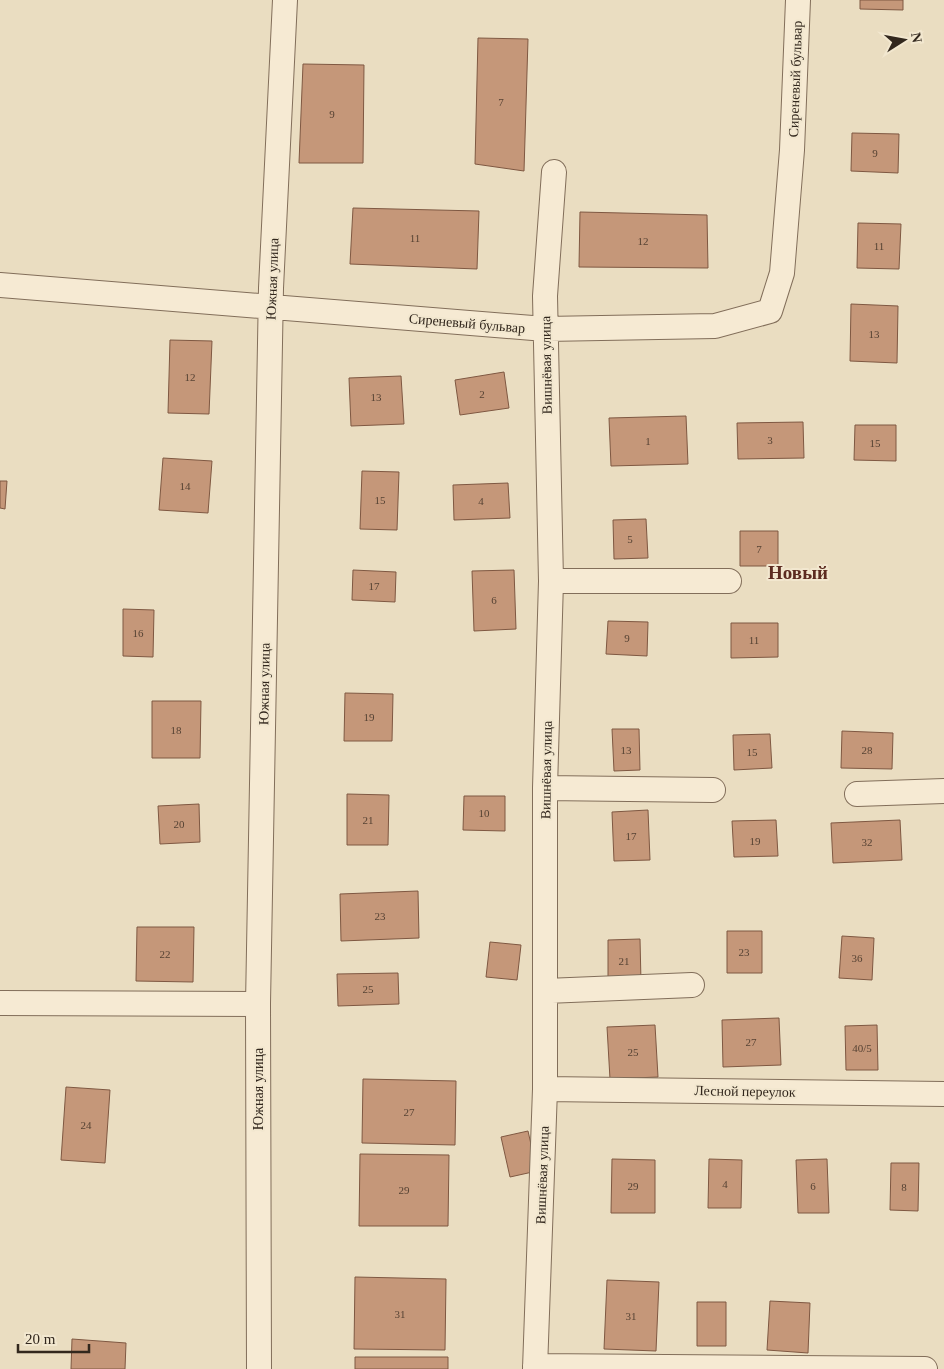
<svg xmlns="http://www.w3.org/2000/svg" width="944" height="1369" viewBox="0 0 944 1369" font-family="'Times New Roman',serif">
  <rect width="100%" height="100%" fill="#eaddc1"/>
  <path fill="#c59779" stroke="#7f5842" d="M860 0H903V10L860 9Z
    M478 38 528 39 524 171 475 164Z
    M303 64 364 65 363 163H299Z
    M852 133 899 134 898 173 851 171Z
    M353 208 479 211 477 269 350 264Z
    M580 212 707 215 708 268 579 267Z
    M858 223 901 224 899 269 857 268Z
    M851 304 898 306 897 363 850 361Z
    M170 340 212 341 209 414 168 413Z
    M504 372 509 408 460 415 455 380Z
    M401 376 404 424 351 426 349 378Z
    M686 416 688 464 611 466 609 418Z
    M803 422 804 458 738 459 737 423Z
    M855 425H896V461L854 460Z
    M163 458 212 461 208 513 159 510Z
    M362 471 399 472 397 530 360 529Z
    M0 481H7L5 509 0 508Z
    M508 483 510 518 454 520 453 485Z
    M646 519 648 558 614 559 613 520Z
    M740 531H778V566H740Z
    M353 570 396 572 395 602 352 600Z
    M514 570 516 629 474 631 472 571Z
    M123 609 154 610 153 657 123 656Z
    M608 621 648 622 647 656 606 654Z
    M731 623H778V657L731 658Z
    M345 693 393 694 392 741H344Z
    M152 701H201L200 758H152Z
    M612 729H639L640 770 614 771Z
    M842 731 893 733 892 769 841 768Z
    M770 734 772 768 734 770 733 735Z
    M347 794 389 795 388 845H347Z
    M464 796H505V831L463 830Z
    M199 804 200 842 160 844 158 806Z
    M648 810 650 860 614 861 612 812Z
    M776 820 778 856 734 857 732 821Z
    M900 820 902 860 833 863 831 823Z
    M418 891 419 938 341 941 340 894Z
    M137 927H194L193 982 136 981Z
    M727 931H762V973H727Z
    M842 936 874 938 872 980 839 978Z
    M640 939 641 982H608V940Z
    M490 942 521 945 517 980 486 977Z
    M398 973 399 1004 338 1006 337 974Z
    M779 1018 781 1065 723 1067 722 1020Z
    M655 1025 658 1077 610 1079 607 1027Z
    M877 1025 878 1070H846L845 1026Z
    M363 1079 456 1081 455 1145 362 1143Z
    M66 1087 110 1090 105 1163 61 1160Z
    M528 1131 537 1171 510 1177 501 1137Z
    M360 1154 449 1155 448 1226H359Z
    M612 1159 655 1160V1213H611Z
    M709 1159 742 1160 741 1208H708Z
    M827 1159 829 1213H798L796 1160Z
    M891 1163H919L918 1211 890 1210Z
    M355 1277 446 1279 445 1350 354 1349Z
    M607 1280 659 1282 656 1351 604 1349Z
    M770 1301 810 1303 808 1353 767 1350Z
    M697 1302H726V1346H697Z
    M72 1339 126 1343 125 1369H71Z
    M355 1357H448V1369H355Z"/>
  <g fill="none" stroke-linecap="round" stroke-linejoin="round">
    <defs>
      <path id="minor" d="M0 285 545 329 715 326 770 311 782 273 792 150 798 0
        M551 581H729
        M545 788 713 790
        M857 794 944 791
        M546 991 692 985
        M0 1003 258 1004
        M545 1089 944 1094
        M535 1366 925 1369
        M259 1369 258 1004 271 288 285 0
        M535 1369 545 1089V788L551 581 545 296 554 172"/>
    </defs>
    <use href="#minor" stroke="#826e5a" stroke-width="26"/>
    <use href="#minor" stroke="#f6ead3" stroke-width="24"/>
  </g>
  <g text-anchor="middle" stroke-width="4" stroke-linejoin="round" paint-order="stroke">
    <g font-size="11" fill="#574334">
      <text x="501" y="106">7</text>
      <text x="332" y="118">9</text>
      <text x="875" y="157">9</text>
      <text x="415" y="242">11</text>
      <text x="643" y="245">12</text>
      <text x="879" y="250">11</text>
      <text x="874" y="338">13</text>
      <text x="190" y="381">12</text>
      <text x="482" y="398">2</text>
      <text x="376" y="401">13</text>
      <text x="770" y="444">3</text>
      <text x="648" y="445">1</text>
      <text x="875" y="447">15</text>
      <text x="185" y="490">14</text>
      <text x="380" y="504">15</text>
      <text x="481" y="505">4</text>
      <text x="630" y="543">5</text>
      <text x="759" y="553">7</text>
      <text x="374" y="590">17</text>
      <text x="494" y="604">6</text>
      <text x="138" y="637">16</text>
      <text x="627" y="642">9</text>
      <text x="754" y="644">11</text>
      <text x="369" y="721">19</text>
      <text x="176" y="734">18</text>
      <text x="626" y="754">13</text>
      <text x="867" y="754">28</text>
      <text x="752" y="756">15</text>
      <text x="484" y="817">10</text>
      <text x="368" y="824">21</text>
      <text x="179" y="828">20</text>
      <text x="631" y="840">17</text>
      <text x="755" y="845">19</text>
      <text x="867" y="846">32</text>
      <text x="380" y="920">23</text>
      <text x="744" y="956">23</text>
      <text x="165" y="958">22</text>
      <text x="857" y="962">36</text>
      <text x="624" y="965">21</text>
      <text x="368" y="993">25</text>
      <text x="751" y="1046">27</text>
      <text x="862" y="1052">40/5</text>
      <text x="633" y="1056">25</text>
      <text x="409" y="1116">27</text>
      <text x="86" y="1129">24</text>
      <text x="725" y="1188">4</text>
      <text x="633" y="1190">29</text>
      <text x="813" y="1190">6</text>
      <text x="904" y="1191">8</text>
      <text x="404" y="1194">29</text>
      <text x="400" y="1318">31</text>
      <text x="631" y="1320">31</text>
    </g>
    <g font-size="14" fill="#32271d" stroke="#f2e7cf">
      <text transform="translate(795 79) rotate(-88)" y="5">Сиреневый бульвар</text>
      <text transform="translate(272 279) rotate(-88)" y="5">Южная улица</text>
      <text transform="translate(467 323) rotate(5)" y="5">Сиреневый бульвар</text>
      <text transform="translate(546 365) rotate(-91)" y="5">Вишнёвая улица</text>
      <text transform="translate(264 684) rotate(-89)" y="5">Южная улица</text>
      <text transform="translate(546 770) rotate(-89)" y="5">Вишнёвая улица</text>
      <text transform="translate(258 1089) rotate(-90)" y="5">Южная улица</text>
      <text transform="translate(745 1091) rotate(1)" y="5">Лесной переулок</text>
      <text transform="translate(542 1175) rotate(-88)" y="5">Вишнёвая улица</text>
    </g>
    <g font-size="19" font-weight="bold" fill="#5c2b20" stroke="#f2e7cf">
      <text x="798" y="579">Новый</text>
    </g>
  </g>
  <g transform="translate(904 40) rotate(79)" stroke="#f2e7cf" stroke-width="4" paint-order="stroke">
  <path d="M0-4L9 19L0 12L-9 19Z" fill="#32271d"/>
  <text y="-8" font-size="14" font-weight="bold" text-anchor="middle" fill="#32271d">N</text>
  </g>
  <path d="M18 1344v8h71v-8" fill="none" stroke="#32271d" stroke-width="2.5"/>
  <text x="25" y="1344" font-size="15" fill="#32271d" stroke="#f2e7cf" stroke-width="4" paint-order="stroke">20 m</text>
</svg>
